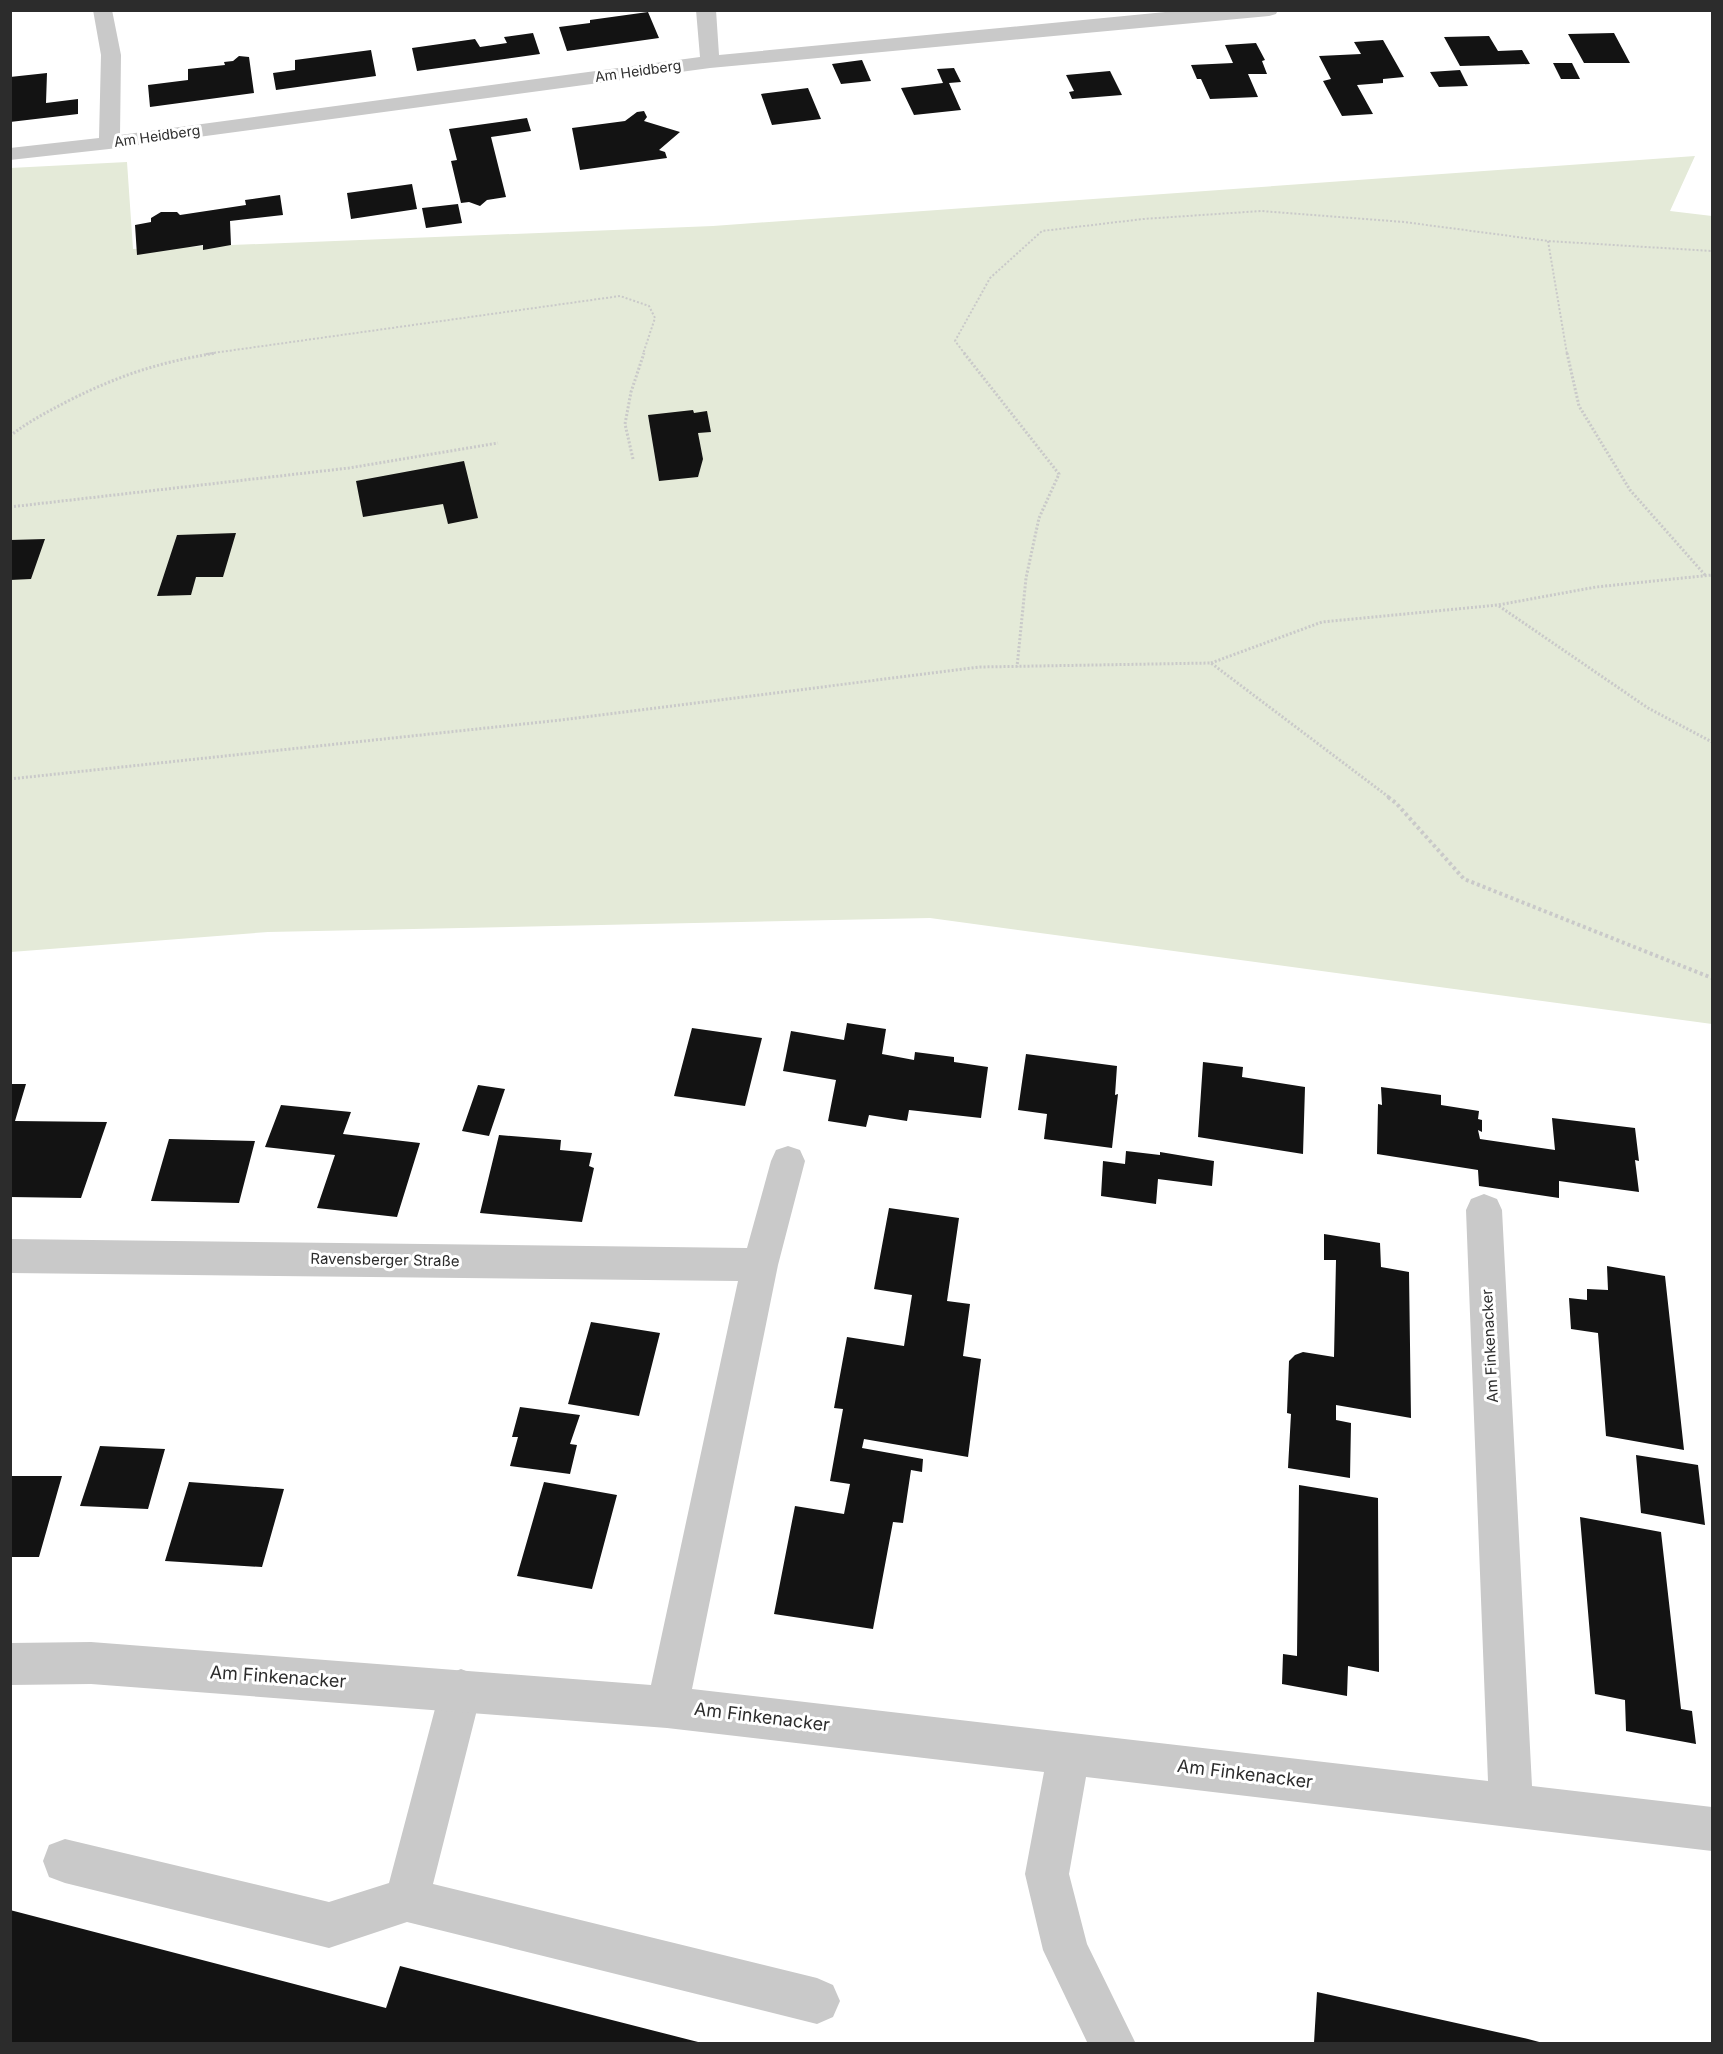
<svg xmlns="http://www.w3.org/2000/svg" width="1723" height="2054" viewBox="0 0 1723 2054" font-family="Inter,sans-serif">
  <rect width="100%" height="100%" fill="#fff"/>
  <path fill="#e4ead8" d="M1695 156 1670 211 1712 216V1024L930 918 268 932 11 952 10 168 127 162 133 249 713 226Z"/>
  <path fill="#131313" d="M648 12 659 38 567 51 559 27 590 23V20Z
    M533 33 540 54 417 71 412 48 475 39 480 47 507 43 504 37Z
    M1614 33 1630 63H1584L1568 34Z
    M1489 36 1498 51 1522 50 1530 64 1460 66 1444 37Z
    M1383 40 1404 77 1383 79V83L1357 85 1373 114 1342 116 1323 81 1331 79 1319 56 1361 54 1354 42Z
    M1256 43 1265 60 1262 61 1267 74H1248L1258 97 1210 99 1201 79H1197L1191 65 1233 63 1225 45Z
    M371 50 376 76 276 90 273 73 295 70V60Z
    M239 56 249 57 254 93 150 107 148 85 188 80V69L225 65 224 62 233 61Z
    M862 60 871 81 841 84 832 64Z
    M1553 63H1572L1580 79H1561Z
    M954 68 961 82 949 83 961 110 914 115 901 88 943 83 937 69Z
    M1460 70 1468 86 1439 87 1430 72Z
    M1110 71 1122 95 1072 99 1069 92 1074 91 1066 75Z
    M47 73 46 103 78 99V114L10 122V77Z
    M808 88 821 119 772 125 761 94Z
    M644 111 647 117 644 121 680 132 659 150 665 152 667 158 580 170 572 128 625 121 637 112Z
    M527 118 531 131 491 137 506 197 487 200 480 206 469 202 461 203 451 161 457 160 449 129Z
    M412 184 417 209 351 219 347 193Z
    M280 195 283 215 230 221 231 245 203 250V245L137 255 135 225 151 222V218L161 212H177L180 215 246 205 245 200Z
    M458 204 462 223 426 228 422 208Z
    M693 410 694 413 707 411 711 432 698 433 703 459 698 477 659 481 648 415Z
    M464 461 478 518 448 524 443 504 363 517 356 481Z
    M236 533 223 577H196L191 595 157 596 177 535Z
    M45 539 31 579 10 580V540Z
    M847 1023 886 1029 882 1054 914 1060 915 1052 954 1057V1062L988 1067 981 1118 909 1110 907 1121 869 1115 866 1127 828 1121 836 1080 783 1071 791 1031 844 1040Z
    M692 1028 762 1038 745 1106 674 1096Z
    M1026 1054 1117 1066 1115 1095 1118 1094 1112 1148 1044 1139 1047 1114 1018 1110Z
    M1203 1062 1243 1067 1242 1077 1305 1087 1303 1154 1198 1137Z
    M10 1084H26L15 1121 107 1122 81 1198 10 1197Z
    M478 1085 505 1089 489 1136 462 1131Z
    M1381 1087 1441 1095V1105L1479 1111 1478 1119 1482 1120V1132L1478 1130 1480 1139 1555 1150 1552 1118 1635 1128 1639 1161 1635 1160 1639 1192 1559 1181V1198L1479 1186 1478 1170 1377 1154 1378 1104 1382 1105Z
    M281 1105 351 1112 343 1134 420 1143 397 1217 317 1208 335 1155 265 1147Z
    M499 1135 561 1140 560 1150 592 1153 589 1166 594 1168 582 1222 480 1213Z
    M169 1139 255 1141 239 1203 151 1201Z
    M1126 1151 1160 1155V1152L1214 1161 1212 1186 1158 1179 1156 1204 1101 1196 1103 1161 1125 1164Z
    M889 1208 959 1218 947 1301 970 1304 963 1356 981 1359 968 1457 864 1439 862 1448 923 1459 922 1472 911 1470 903 1523 893 1522 873 1629 774 1614 795 1506 844 1514 850 1484 830 1481 843 1409 834 1408 847 1337 904 1346 912 1295 874 1289Z
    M1324 1234 1380 1243 1381 1267 1409 1272 1411 1418 1336 1405V1420L1351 1423 1350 1478 1288 1468 1291 1414 1287 1413 1289 1361 1295 1355 1303 1352 1334 1357 1336 1260H1324Z
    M1607 1266 1665 1276 1684 1450 1606 1436 1598 1333 1571 1329 1569 1298 1587 1300V1289L1608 1290Z
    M591 1322 660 1333 639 1416 568 1404Z
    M520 1407 580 1415 570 1444 577 1445 570 1474 510 1466 518 1437H512Z
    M100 1446 165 1449 148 1509 80 1506Z
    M1636 1455 1698 1465 1705 1525 1641 1513Z
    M10 1476H62L39 1557H10Z
    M189 1482 284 1489 262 1567 165 1561Z
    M544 1482 617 1495 592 1589 517 1576Z
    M1299 1485 1378 1498 1379 1672 1348 1666 1347 1696 1282 1684 1283 1654 1297 1656Z
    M1580 1517 1661 1532 1681 1709 1692 1711 1696 1744 1626 1731 1625 1700 1595 1694Z
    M10 1910 386 2008 400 1966 702 2043H10Z
    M1317 1992 1528 2039 1543 2043H1314Z"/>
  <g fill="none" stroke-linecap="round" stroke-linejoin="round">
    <path stroke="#c9c9c9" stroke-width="2" stroke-dasharray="2 2" stroke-linecap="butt" d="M1548 241 1567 354
      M206 354 620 296 649 306 655 318 643 354
      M965 354 955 341 990 278 1042 231 1143 219 1261 211 1404 222 1548 241 1712 251"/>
    <path stroke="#c9c9c9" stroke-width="3" stroke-dasharray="2 2" stroke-linecap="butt" d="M964 353 1059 474 1039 518 1026 578 1017 667
      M1567 353 1579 406 1630 490 1706 576
      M10 436C29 421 49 411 70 400 120 375 160 362 216 353
      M633 459 625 424 631 392 644 353
      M10 507 349 468 498 443
      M1499 606 1648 708 1712 742
      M1211 663 1322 622 1498 605 1596 587 1712 575
      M10 779 561 720 980 667 1211 663 1390 798"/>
    <path stroke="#c9c9c9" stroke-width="4" stroke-dasharray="3 3" stroke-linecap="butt" d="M1388 797 1396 803 1464 879 1712 978"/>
    <path fill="#c9c9c9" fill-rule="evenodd" d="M461 1669 476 1675 482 1690 433 1884 817 1978 833 1985 840 2001 833 2017 817 2024 407 1922 329 1948 65 1883 49 1877 43 1861 49 1845 65 1839 329 1902 389 1883 440 1690 446 1675Z"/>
    <path fill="#c9c9c9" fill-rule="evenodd" d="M93 10H112L121 55 120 135 700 57 696 10H716L719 55 1186 10H1278L1276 14 1269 16 710 68 109 149 10 160V148L99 138 101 55Z
      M788 1146 800 1150 805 1161 778 1265 692 1689 1488 1781 1466 1210 1471 1199 1484 1194 1497 1199 1502 1210 1532 1786 1712 1807V1851L1086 1777 1069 1874 1087 1944 1136 2044H1088L1043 1950 1025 1874 1044 1772 667 1728 91 1684 10 1685V1643L91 1642 651 1685 738 1281 10 1273V1239L747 1248 771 1161 776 1150Z"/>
  </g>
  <g text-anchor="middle" stroke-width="6" stroke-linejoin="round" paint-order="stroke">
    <g font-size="14" fill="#2c2c2c" stroke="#fff">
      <text transform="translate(638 71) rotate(-8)" y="5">Am Heidberg</text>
      <text transform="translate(157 136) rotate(-8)" y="5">Am Heidberg</text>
    </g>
    <g font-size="15" fill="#2c2c2c" stroke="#fff">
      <text transform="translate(385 1260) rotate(1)" y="5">Ravensberger Straße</text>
      <text transform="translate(1490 1346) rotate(-93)" y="5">Am Finkenacker</text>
    </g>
    <g font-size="18" fill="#2c2c2c" stroke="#fff">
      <text transform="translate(278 1677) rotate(4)" y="6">Am Finkenacker</text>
      <text transform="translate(762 1717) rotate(7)" y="6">Am Finkenacker</text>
      <text transform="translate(1245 1774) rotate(7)" y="6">Am Finkenacker</text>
    </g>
  </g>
  <rect width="1723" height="2054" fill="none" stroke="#2c2c2c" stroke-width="24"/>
</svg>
